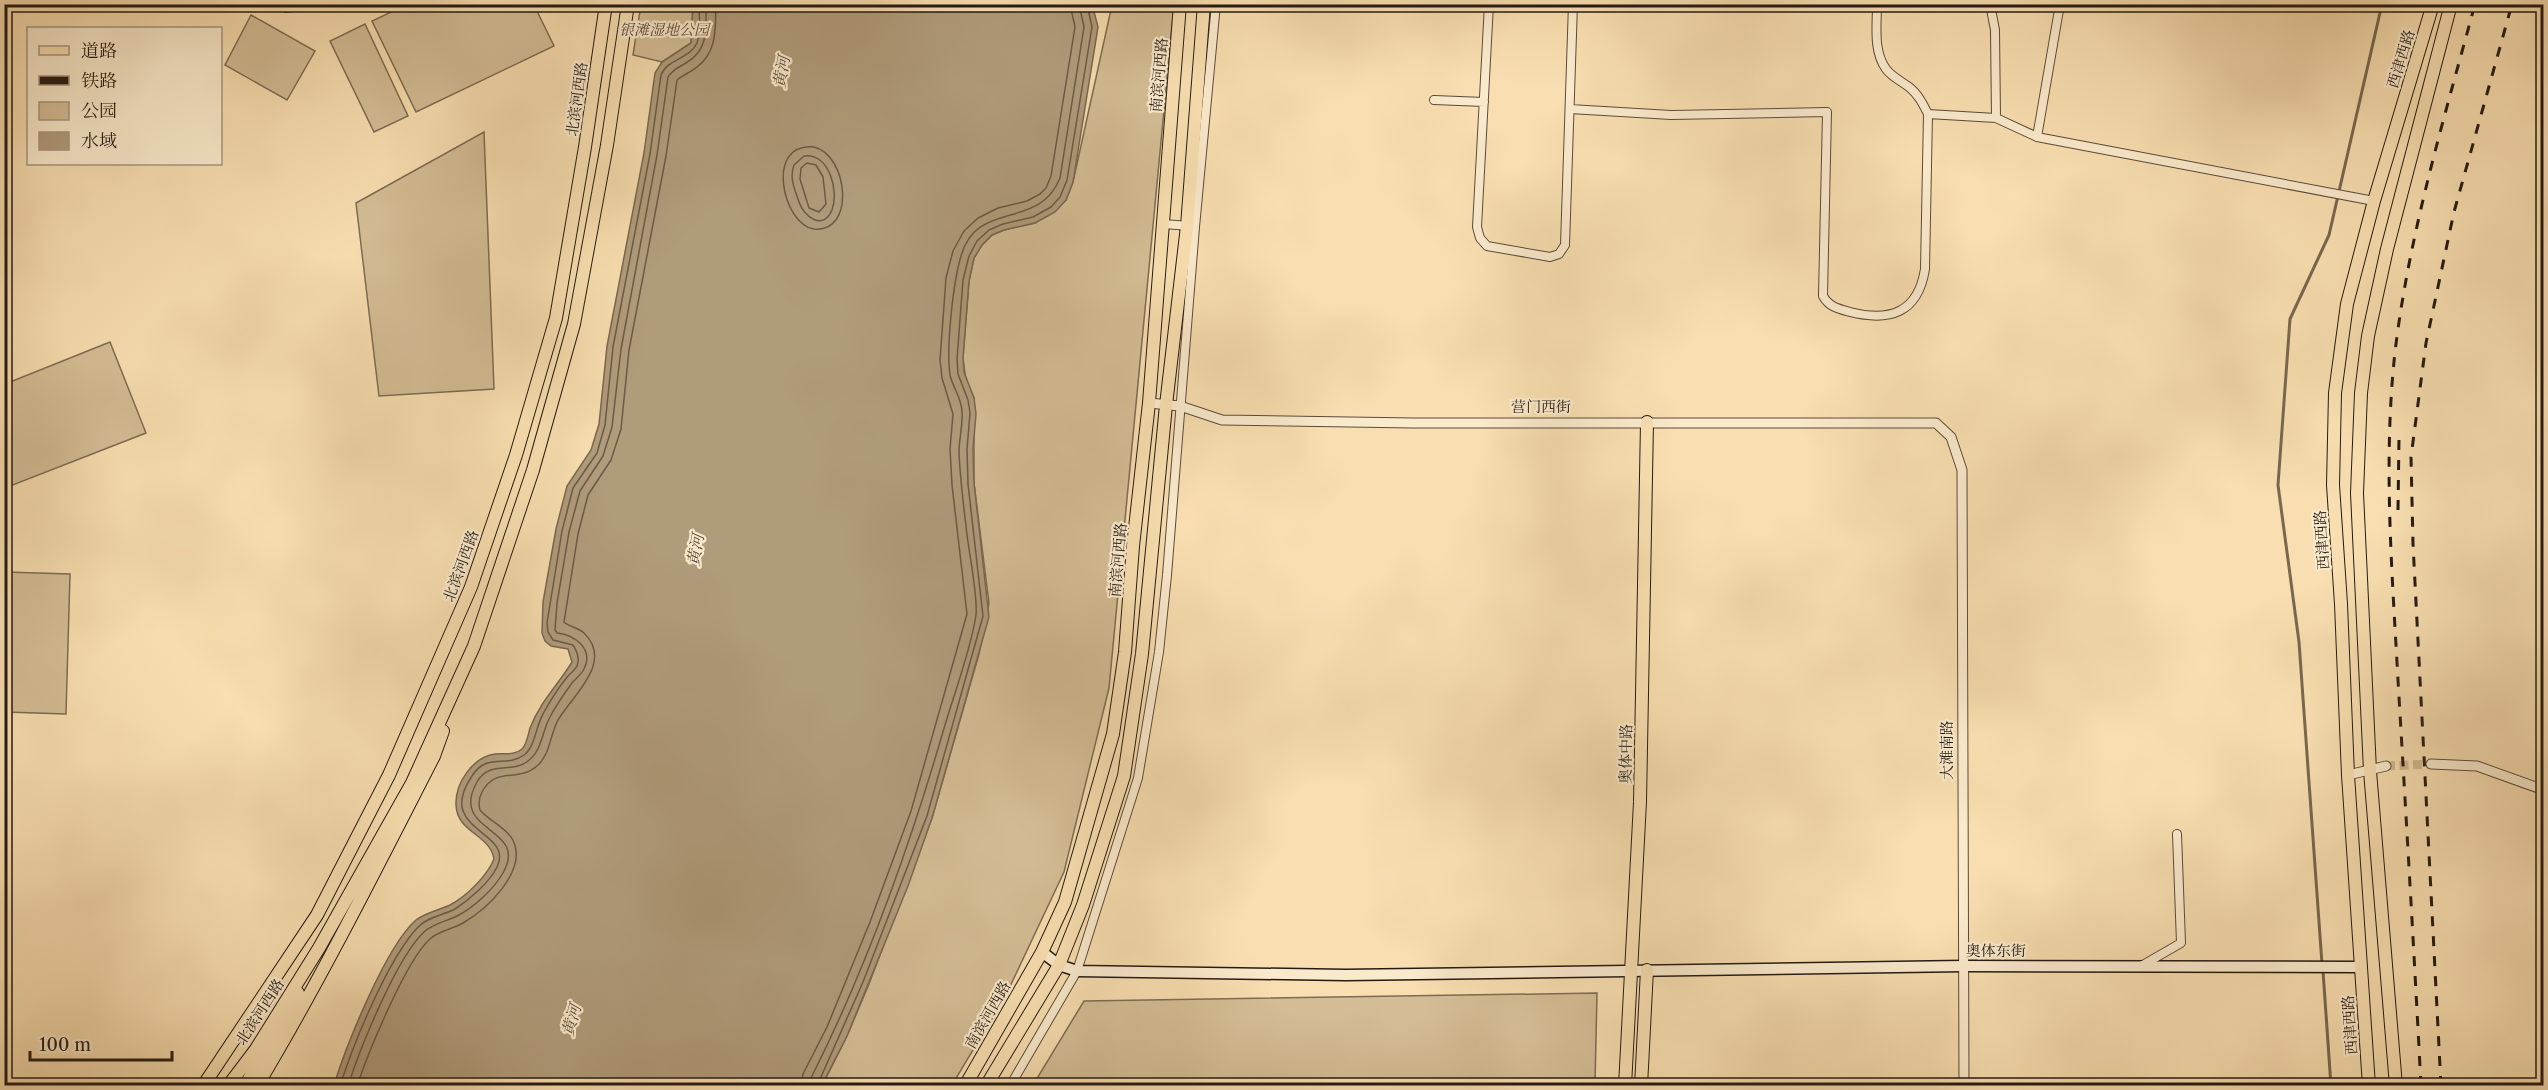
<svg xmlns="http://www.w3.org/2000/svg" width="2548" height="1090" viewBox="0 0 2548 1090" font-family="'Libre Caslon Text','Noto Serif SC',serif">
  <rect width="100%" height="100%" fill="#f8deb0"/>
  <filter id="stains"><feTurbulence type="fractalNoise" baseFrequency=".00333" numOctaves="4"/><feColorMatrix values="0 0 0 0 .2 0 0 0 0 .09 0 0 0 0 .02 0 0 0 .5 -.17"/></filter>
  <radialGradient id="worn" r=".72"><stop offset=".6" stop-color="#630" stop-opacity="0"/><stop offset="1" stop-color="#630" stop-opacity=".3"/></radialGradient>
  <path fill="#d4bd95" stroke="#7c6c54" stroke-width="1.5" d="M406 5H534L554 46 416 112 372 21Z
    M641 5H693L691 43 662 62 633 55Z
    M1112 5H1174L1109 688 1064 872 1006 995 952 1085 822 1086 847 1036 869 984 932 818 979 654 989 603 974 483V398L966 382 963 358 969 281 974 258 982 245 992 235 1004 230 1035 223 1066 200 1073 182Z
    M251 15 315 51 287 100 225 65Z
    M365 24 408 116 374 132 330 41Z
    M484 132 494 389 379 396 356 203Z
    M110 342 146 433 5 488V384Z
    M5 572 70 574 66 714 5 712Z
    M1597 993 1595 1085H1033L1084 1001Z"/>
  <path fill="#b09b7b" stroke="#786751" stroke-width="1.5" d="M693 5 1092 4 1098 27 1073 182 1066 200 1055 212 1035 223 1004 230 992 235 982 245 974 258 969 281 963 358 964 372 974 398 976 414 973 449 974 483 989 617 932 818 908 886 847 1036 822 1085H334C346 1046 386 946 416 920 425 913 439 910 450 905 467 896 487 876 494 859 490 834 457 833 456 805 455 783 473 757 495 754 504 753 514 756 522 749 527 744 528 735 530 728 540 702 558 685 572 662L568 649 551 646 545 641 542 633 543 602 556 529 567 486 591 450 599 424 607 346 644 153 655 73 662 62 691 43Z"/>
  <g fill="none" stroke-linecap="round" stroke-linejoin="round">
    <path stroke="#6a5a47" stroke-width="1.5" d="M814 147C848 155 856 233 814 229 783 225 764 142 814 147Z
      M804 156C830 153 839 192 832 210 823 231 804 217 799 202 795 190 789 178 794 165Z
      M807 163 816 165 823 177 826 204 819 212 809 208 800 179 801 168Z
      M340 1086C354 1042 388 959 418 927 427 917 444 915 455 909 469 900 490 882 497 867 515 830 434 832 472 776 487 752 507 768 524 755 535 747 536 726 543 714 550 701 558 688 568 676 571 673 575 670 577 666 580 658 577 651 573 645L553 640 548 632 547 623 562 531 573 488 597 453 605 425 613 347 650 154 661 75C667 59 690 59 697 43 701 32 699 17 699 4
      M348 1086C360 1048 397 957 424 932 432 924 447 921 457 916 473 908 494 889 503 873 530 826 448 834 477 782 489 760 512 774 528 761 542 751 542 731 550 717 556 705 564 694 572 683 576 678 581 675 584 669 594 649 575 635 557 633L555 630 557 603 569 532 580 491 603 456 612 427 621 349 657 155 668 77C672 70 679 67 686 63 709 50 706 28 706 4
      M357 1086C368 1053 406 960 430 939 438 931 453 929 463 923 487 909 528 871 513 840 505 826 490 822 480 810 478 803 479 798 482 792 495 766 518 783 537 766 550 755 550 735 558 720 573 695 614 662 584 633 578 627 569 627 564 622L578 534 588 495 611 460 621 429 629 350 666 156 677 80C683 75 691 72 697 67 718 51 715 28 716 4
      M801 1086 803 1074 827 1027 870 922 911 811 967 614 952 485 950 449 953 414 942 378 940 360 946 278 953 251 964 231 978 218 998 208 1027 201 1040 194 1046 188 1051 176 1075 27 1070 4
      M810 1086 811 1078C868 965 910 846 945 725 955 691 971 649 976 615 978 594 968 549 966 526 963 501 960 477 959 452 959 439 963 425 962 412 962 399 953 388 950 375 946 348 953 283 961 256 977 199 1039 231 1060 178L1084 27 1079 4
      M817 1086 863 982 927 816 983 616 968 484 967 449 970 413 968 400 958 374 957 359 963 280 969 256 977 241 989 230 1003 224 1033 217 1051 207 1060 197 1067 180 1092 27 1087 4"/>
    <path stroke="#786751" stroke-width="3" d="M2322 964 2299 642 2278 485 2290 319 2329 235 2382 4
      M2323 971 2331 1086"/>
    <path stroke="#ceb791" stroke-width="9" stroke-dasharray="9 4.5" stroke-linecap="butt" d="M2386 766 2431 764"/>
    <defs>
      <path id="minor" d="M278 4 286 8 312 4
        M1489 4 1477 227 1480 238 1487 246 1550 257 1559 254 1565 245 1573 4
        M1990 4 1995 30 1996 118 2037 137 2374 201
        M1434 100 1484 102
        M1570 109 1671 115 1827 112 1823 296C1829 307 1839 309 1850 312 1890 322 1918 313 1925 269L1928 114C1923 104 1918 94 1909 87 1901 81 1892 77 1886 69 1873 51 1877 26 1877 4
        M1928 114 1996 118
        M2037 137 2060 4
        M1163 224 1190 226
        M2141 966 2181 943 2177 834
        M1010 1086 1077 971 1138 778 1159 652 1167 575 1195 227 1216 4"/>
      <path id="tertiary" d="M1149 403 1180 406 1222 420 1413 423H1936L1951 437 1962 470 1964 1086
        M2431 764 2477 766 2544 790
        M2348 775 2386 766"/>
      <path id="secondary" d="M1042 952 1059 965 1077 971 1346 975 1964 966 2361 967"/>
      <path id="primary" d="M203 1086 317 915 389 775 471 587 516 455 556 318 585 147 606 4
        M228 1086 256 1049 319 948 412 783 474 646 533 470 574 324 607 145 628 4
        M245 1086 298 993
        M257 1086C321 979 377 867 434 756L443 731
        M1625 1086 1640 802 1647 422
        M1641 1086 1647 970
        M2369 1086 2348 775 2341 604 2333 485 2335 393 2347 304 2374 201 2433 4
        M2396 1086 2370 771 2357 493 2361 393 2368 336 2387 249 2451 4"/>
      <path id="trunk" d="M965 1086 1042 952 1065 902 1113 734 1125 652 1133 546 1149 403 1180 4
        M986 1086 1059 965 1083 905 1124 776 1142 654 1166 405 1187 226 1204 4"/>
    </defs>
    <use href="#minor" stroke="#5a4b3a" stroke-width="10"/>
    <use href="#tertiary" stroke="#5a4b3a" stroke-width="11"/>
    <use href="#secondary" stroke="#251a13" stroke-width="13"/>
    <use href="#primary" stroke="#251a13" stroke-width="14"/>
    <use href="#trunk" stroke="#251a13" stroke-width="14"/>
    <use href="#minor" stroke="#faeacc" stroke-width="8"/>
    <use href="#tertiary" stroke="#faeacc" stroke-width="9"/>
    <use href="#secondary" stroke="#faeacc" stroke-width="10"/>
    <use href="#primary" stroke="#f8deb0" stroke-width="12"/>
    <use href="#trunk" stroke="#f8deb0" stroke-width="12"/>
    <path stroke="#251a13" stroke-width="3" stroke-dasharray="10 10" stroke-linecap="butt" d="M2398 510 2399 438
      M2421 1086C2414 950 2406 815 2398 680 2392 571 2383 460 2395 352 2409 234 2444 119 2475 4
      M2441 1086 2413 544 2411 457 2426 343 2454 212 2512 4"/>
  </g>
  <g text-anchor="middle" stroke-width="4.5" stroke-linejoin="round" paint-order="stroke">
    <g font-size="15" font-style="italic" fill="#5a4b3a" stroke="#faeacc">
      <text x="664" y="35">银滩湿地公园</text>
    </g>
    <g font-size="15" fill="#251a13" stroke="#faeacc">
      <text transform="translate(2401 59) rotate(-73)" y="5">西津西路</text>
      <text transform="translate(1159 75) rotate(-85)" y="5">南滨河西路</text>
      <text transform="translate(577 99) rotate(-82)" y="5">北滨河西路</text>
      <text x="1541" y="412">营门西街</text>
      <text transform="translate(2322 540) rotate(-94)" y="5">西津西路</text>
      <text transform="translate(1118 560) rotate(-85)" y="5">南滨河西路</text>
      <text transform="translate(461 566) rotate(-70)" y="5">北滨河西路</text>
      <text transform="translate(1947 750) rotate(-90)" y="5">大滩南路</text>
      <text transform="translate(1626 754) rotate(-89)" y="5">奥体中路</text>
      <text x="1996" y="956">奥体东街</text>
      <text transform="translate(260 1012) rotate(-57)" y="5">北滨河西路</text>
      <text transform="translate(988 1015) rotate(-60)" y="5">南滨河西路</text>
      <text transform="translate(2350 1025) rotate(-94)" y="5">西津西路</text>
    </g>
    <g font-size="16" font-style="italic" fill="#5d4e3d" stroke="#faeacc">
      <text transform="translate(781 72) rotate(-80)" y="6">黄河</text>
      <text transform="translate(695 550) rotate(-80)" y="6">黄河</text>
      <text transform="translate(571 1020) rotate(-74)" y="6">黄河</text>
    </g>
  </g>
  <rect width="2548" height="1090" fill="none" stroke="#f8deb0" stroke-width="24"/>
  <rect x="6" y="6" width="2536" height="1078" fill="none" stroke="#251a13" stroke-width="3"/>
  <rect x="12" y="12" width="2524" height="1066" fill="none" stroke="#251a13" stroke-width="1.5"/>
  <rect x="27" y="27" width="195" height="138" fill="#faeacc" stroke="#a59782" stroke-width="1.5"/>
  <rect x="39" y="46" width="30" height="9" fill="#f8deb0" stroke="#a59782" stroke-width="1.5"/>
  <text x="81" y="57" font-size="18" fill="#251a13">道路</text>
  <rect x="39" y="76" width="30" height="9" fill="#251a13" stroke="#a59782" stroke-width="1.5"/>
  <text x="81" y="87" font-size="18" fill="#251a13">铁路</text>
  <rect x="39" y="102" width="30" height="18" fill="#d4bd95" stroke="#a59782" stroke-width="1.5"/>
  <text x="81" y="117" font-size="18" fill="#251a13">公园</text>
  <rect x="39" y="132" width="30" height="18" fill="#b09b7b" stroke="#a59782" stroke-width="1.5"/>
  <text x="81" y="147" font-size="18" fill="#251a13">水域</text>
  <path d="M30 1051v9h142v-9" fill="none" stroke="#251a13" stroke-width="3"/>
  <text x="39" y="1051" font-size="18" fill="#251a13" stroke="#faeacc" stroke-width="4.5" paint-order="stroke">100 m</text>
  <rect width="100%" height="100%" filter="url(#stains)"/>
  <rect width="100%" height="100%" fill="url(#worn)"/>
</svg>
